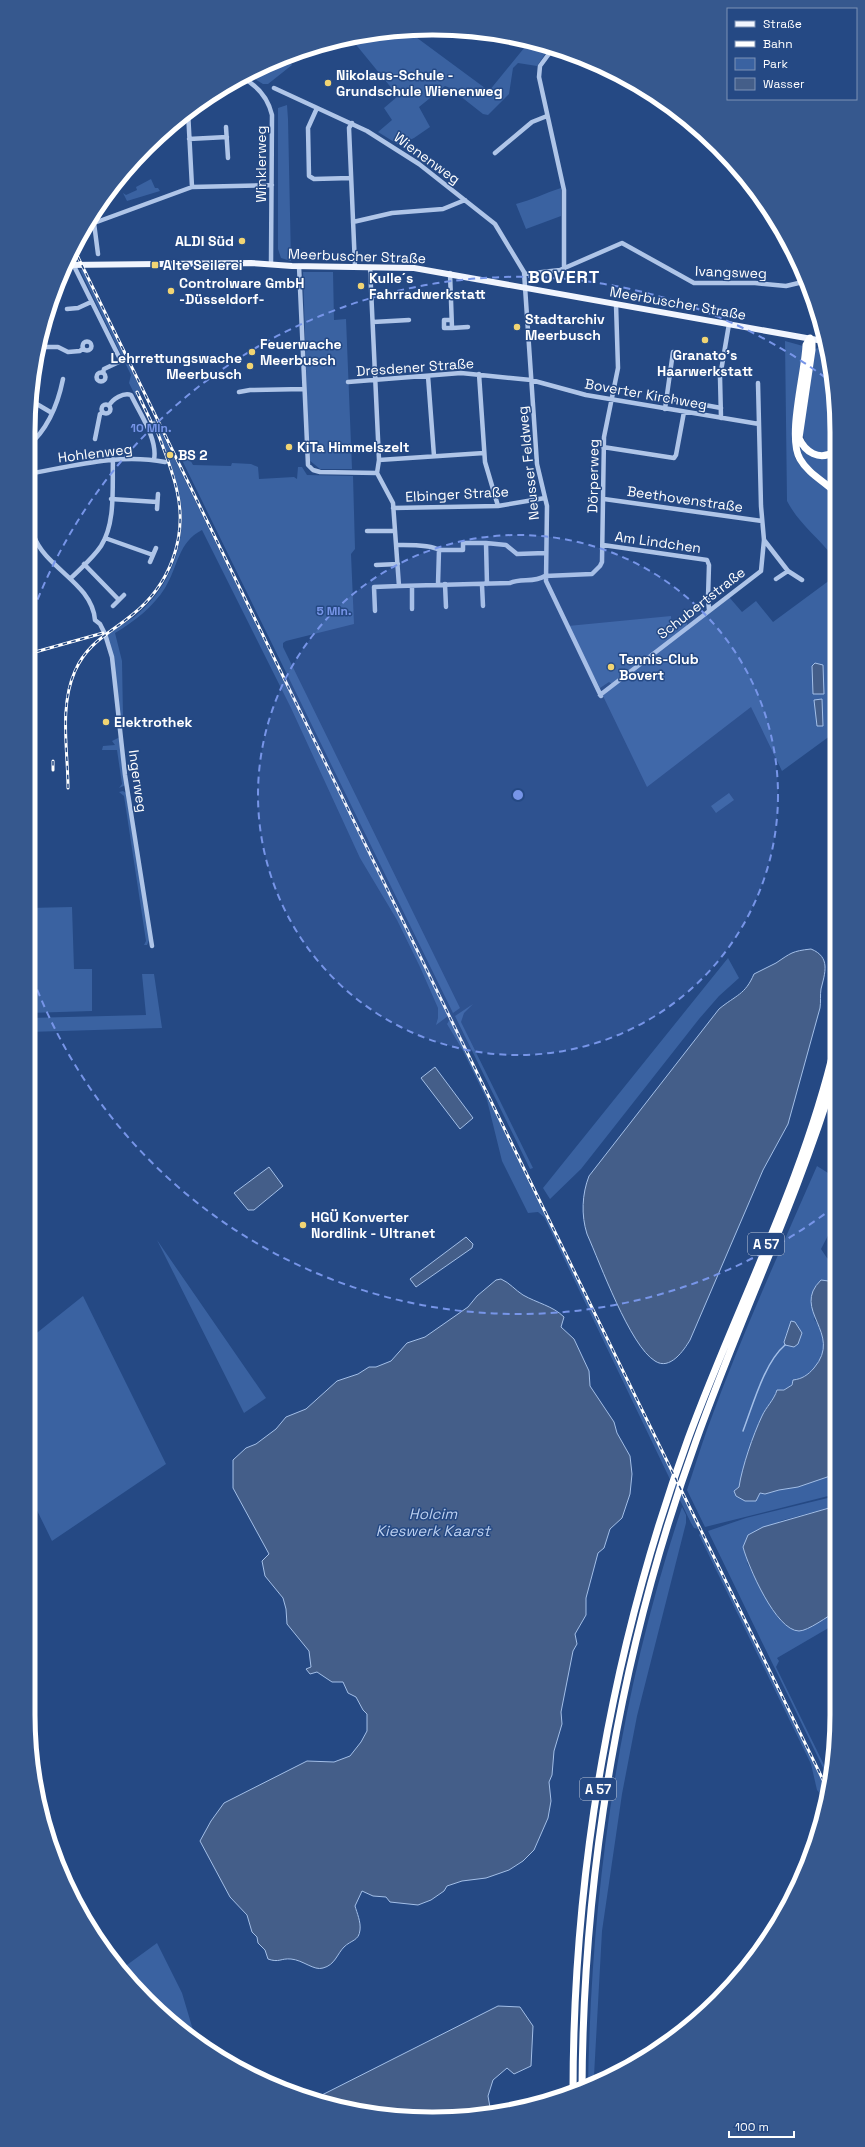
<svg xmlns="http://www.w3.org/2000/svg" width="865" height="2147" viewBox="0 0 865 2147" font-family="'Space Grotesk',sans-serif">
  <rect width="100%" height="100%" fill="#254984"/>
  <path fill="#3a62a1" fill-rule="evenodd" d="M405 29 489 91 529 42 550 47 537 66 518 63 513 68 509 94 488 115 483 114 450 88 445 86 419 107 430 127 414 138 399 145 378 132 392 120 384 108 398 96 353 41 373 34Z
    M286 57 292 65 268 84H263L247 74Z
    M287 105 288 119 291 261 281 258 278 249V108Z
    M151 179 155 188H158L160 191 127 201 123 193 126 195 137 190 136 187Z
    M561 188V216L526 229 516 204C532 200 545 193 561 188Z
    M80 270H83L141 390 139 395 136 392V397L129 383 131 375Z
    M303 272H333L334 320 346 319 352 469H320L309 460Z
    M785 341 803 346C801 367 785 446 797 461 804 471 822 484 834 495V558C819 538 799 524 787 501Z
    M824 346 834 379V448C816 460 804 447 802 430L815 349Z
    M155 419 448 1016 436 1025 438 1018V1008L420 967 397 920 360 858 291 708 202 530C178 542 178 567 165 588 153 607 135 621 115 633L122 661 123 717 119 720 117 694 106 635C115 629 125 623 134 617 172 587 189 538 179 492 173 467 163 443 154 420Z
    M800 445 804 450 834 454V488C818 476 801 466 800 445Z
    M187 454 193 465 231 466 232 463 251 464 258 467 259 479 294 477 297 479 298 467H302L307 475 353 476 355 549 351 554 354 624 286 641 283 643V647L460 1008 453 1013 182 460Z
    M834 577V733L782 771 751 707 647 787 603 696 604 693 729 597 742 612 756 601 773 622Z
    M671 616 672 632 687 622V627L612 684 609 682 600 688 568 626Z
    M120 737 126 785 119 788 122 784 117 750H102L103 746 115 745 112 741Z
    M123 791 126 793 150 938 147 945H144L146 941 124 796 119 792Z
    M729 793 734 800 716 813 711 806Z
    M72 907 74 969H92V1011L28 1013V908Z
    M728 958 739 978 719 996 699 1019 581 1169 550 1199 543 1188Z
    M142 974H154L162 1028 28 1032V1018L146 1015Z
    M473 1004 464 1013 461 1022 533 1168 530 1169 455 1016Z
    M450 1019 699 1529 694 1528 691 1523 544 1217 538 1212 528 1213 502 1161 487 1100 462 1049 447 1024Z
    M817 1166 836 1178V1220L821 1249 827 1258 835 1262 836 1282 827 1280 814 1319C819 1326 824 1334 824 1342 826 1359 810 1379 793 1380 791 1388 785 1390 777 1390L744 1468 739 1488 758 1496 760 1493 765 1494 779 1490 798 1487 836 1474V1494L705 1527 687 1490C694 1469 700 1449 708 1427 740 1339 779 1253 817 1166ZM795 1322 802 1333 794 1347 784 1342 786 1334Z
    M157 1240 266 1398 244 1413Z
    M83 1296 166 1464 52 1541 28 1492V1340Z
    M836 1496V1506L780 1521 747 1563 769 1604 797 1631 837 1611V1623L777 1658 779 1661 776 1667 826 1769 829 1772H832L830 1782 708 1531 746 1518Z
    M682 1507 686 1515V1523L637 1716 622 1794 602 1931 594 2076 596 2084 588 2088C591 1890 619 1695 682 1507Z
    M701 1533 828 1793 826 1801 817 1790 811 1764 699 1535Z
    M157 1943 182 1993 196 2040C168 2020 140 1998 120 1970Z"/>
  <path fill="#445e89" stroke="#a3bfe8" d="M815 663 823 665 824 694H813L812 666Z
    M822 699 823 726H817L814 700Z
    M811 949C831 957 825 973 821 989 820 995 821 1002 820 1008L788 1124 763 1170 690 1340C684 1350 670 1371 655 1361 630 1346 600 1263 587 1234 581 1215 582 1194 589 1176L719 1009C736 995 745 995 754 974 761 970 769 967 776 963 791 953 792 951 811 949Z
    M435 1067 473 1118 460 1129 421 1078Z
    M269 1167 283 1186 254 1210H248L234 1193Z
    M466 1237 473 1244 472 1248 416 1287 410 1279Z
    M501 1279C510 1283 515 1290 523 1295 537 1303 553 1306 564 1317L561 1327 574 1339 589 1371 590 1386 614 1422 617 1433 630 1456 632 1474 630 1494 622 1518 610 1529 604 1548 598 1553 586 1598V1615L575 1634 577 1644 573 1651 561 1712 562 1724 554 1751 552 1775 549 1782 551 1801 548 1818 534 1850 523 1861 509 1870 486 1878 462 1881 447 1886 444 1891 431 1900 418 1905 390 1902 386 1897 373 1896 362 1891 355 1906C357 1913 361 1922 360 1930 359 1941 351 1940 344 1947 337 1954 335 1965 323 1968 314 1971 303 1960 291 1959 281 1958 279 1963 268 1959L265 1950 258 1943 257 1937 252 1932 247 1915 230 1897 200 1841 211 1821 224 1803 307 1761 334 1762 350 1756 361 1742 367 1731V1714L363 1710 356 1697 348 1693 343 1682H332L317 1672 310 1674 306 1669 311 1667 309 1651 287 1624 286 1609 283 1598 265 1576 262 1561 269 1554 233 1488V1460L246 1448 256 1444 276 1429 286 1417 306 1409 337 1381 358 1374 369 1367H376L391 1361 407 1343 425 1337 468 1307 477 1296 496 1280Z
    M821 1280 836 1282V1474L798 1487 779 1490 765 1494 760 1493 756 1501H745L736 1496 734 1491 739 1487C742 1467 753 1435 762 1416 766 1407 774 1400 777 1390H784L792 1385 793 1380C802 1379 808 1375 814 1368 844 1333 790 1310 821 1280Z
    M791 1321 795 1322 802 1333 798 1344 794 1347 785 1345 784 1342Z
    M836 1506 837 1611C828 1616 808 1631 799 1631 776 1631 748 1566 743 1547L748 1535 763 1527Z
    M498 2006 520 2007 533 2026 531 2066 514 2074 507 2068 493 2080 488 2096 491 2113 458 2117 455 2113 433 2112 414 2118 379 2116 312 2100Z"/>
  <g fill="none" stroke-linecap="round" stroke-linejoin="round">
    <path stroke="#a3bfe8" stroke-width="1.5" d="M743 1431C753 1405 764 1363 785 1345"/>
    <path stroke="#afc5e8" stroke-width="4.5" d="M554 47 540 66 539 77 564 190V268
      M241 77C257 85 268 98 272 115L271 264
      M274 88 367 131 419 164 495 224 524 272 537 464 547 506 546 581 601 696
      M317 108 308 128 309 176 314 179 351 178
      M188 111 192 187
      M352 123 349 128 355 266
      M226 127 228 158
      M189 139 227 137
      M495 153 532 122 547 116
      M91 218 94 223 98 254
      M353 222 392 213 443 209 465 200
      M94 223 192 187 272 185
      M75 265V268L121 361 104 369 103 373
      M299 266 308 465 313 470 320 472 377 473
      M370 267 379 460 377 473 393 503 399 586 510 583C521 578 534 583 545 576L592 574 600 566 602 562 604 437 618 368 616 304
      M450 273 452 328 468 327
      M525 274 560 270 622 243 694 283H755L786 286 807 281
      M67 309 78 308 91 302
      M451 320H444V328H452
      M373 322 409 320
      M82.5 346a4.5 4.5 0 1 1 9 0a4.5 4.5 0 1 1-9 0Z
      M39 347H58L68 352 80 351 83 348
      M96.5 377a4.5 4.5 0 1 1 9 0a4.5 4.5 0 1 1-9 0Z
      M479 374 485 462 498 506
      M428 376 434 456
      M348 382 461 373 531 380 586 395 759 424
      M239 392 250 390 304 389
      M667 398 721 408
      M30 400 52 413
      M101.5 409a4.5 4.5 0 1 1 9 0a4.5 4.5 0 1 1-9 0Z
      M109 406C112 399 124 392 131 395 140 414 158 439 154 460
      M665 409 673 352
      M721 418 720 377 729 324
      M95 439 100 414 103 412
      M28 446C48 429 58 404 63 379
      M603 447 674 458 676 455 684 412
      M379 460 484 453
      M28 474C73 466 119 453 165 462
      M28 477 31 487 34 536C45 568 92 583 95 620L100 624 105 634 112 657 125 775 152 946
      M111 499 157 502
      M604 499 762 521
      M393 508 498 506 545 498
      M157 509 158 494
      M367 531H394
      M105 538 153 555
      M764 540 788 571 802 580
      M396 545C406 545 430 544 439 550
      M603 545 707 560 709 565 708 598 709 610
      M150 562 156 548
      M84 564 119 600
      M376 565 398 564
      M71 578C81 568 93 558 101 546 116 522 112 487 113 459
      M776 579 788 571
      M438 584 439 550H463V543H486
      M445 584 446 607
      M487 584 486 543 506 545 517 554 545 553
      M482 585 483 606
      M412 586V609
      M113 606 124 595
      M375 611 374 587 399 586
      M600 695 761 571 764 540 761 506 758 383"/>
    <path stroke="#f1f5fe" stroke-width="6" d="M67 265 251 263 292 266 414 268 823 341"/>
    <path stroke="#fff" stroke-width="7" d="M834 452C819 461 805 452 799 438L812 350V343L810 338 806 345C805 373 787 437 800 459 808 473 822 480 834 491
      M582 2090C583 1870 621 1648 696 1441 740 1318 797 1200 835 1075
      M573 2093C573 1871 612 1647 688 1439 736 1308 803 1182 835 1045"/>
    <defs>
      <path id="rail" d="M74 249 828 1790
        M137 392 154 428
        M28 654 103 633
        M53 761V770
        M68 788C68 751 59 707 75 671 88 642 109 634 132 615 169 586 188 538 177 491 172 468 162 445 154 423"/>
    </defs>
    <use href="#rail" stroke="#fff" stroke-width="3"/>
    <use href="#rail" stroke="#254984" stroke-width="1.5" stroke-dasharray="4.5" stroke-linecap="butt"/>
  </g>
  <circle cx="518" cy="795" r="260" fill="#7795e8" fill-opacity=".12"/>
  <g fill="none" stroke="#7795e8" stroke-width="2" stroke-dasharray="7 5">
    <circle cx="518" cy="795" r="260"/>
    <path d="M834 1207A519 519 0 0 1 29 968M29 622A519 519 0 0 1 830 381"/>
  </g>
  <g fill="#f1d473" stroke="#254984" stroke-width="1.5">
    <circle cx="328" cy="83" r="4"/>
    <circle cx="242" cy="241" r="4"/>
    <rect x="151" y="261" width="8" height="8" rx="2"/>
    <circle cx="361" cy="286" r="4"/>
    <circle cx="171" cy="291" r="4"/>
    <circle cx="517" cy="327" r="4"/>
    <circle cx="705" cy="340" r="4"/>
    <circle cx="252" cy="352" r="4"/>
    <circle cx="250" cy="366" r="4"/>
    <circle cx="289" cy="447" r="4"/>
    <circle cx="170" cy="455" r="4"/>
    <circle cx="611" cy="667" r="4"/>
    <circle cx="106" cy="722" r="4"/>
    <circle cx="303" cy="1225" r="4"/>
  </g>
  <g text-anchor="middle" stroke-width="3" stroke-linejoin="round" paint-order="stroke">
    <g fill="#254984" stroke="#bec8da" stroke-width="1">
      <rect x="748" y="1233" width="36" height="22" rx="3"/>
      <rect x="580" y="1778" width="36" height="22" rx="3"/>
    </g>
    <g font-size="13" font-weight="bold" fill="#fff">
      <text x="766" y="1249">A 57</text>
      <text x="598" y="1794">A 57</text>
    </g>
    <g font-size="14" font-weight="bold" fill="#fff" stroke="#254984" text-anchor="start">
      <text x="336" y="80">Nikolaus-Schule -<tspan x="336" dy="16">Grundschule Wienenweg</tspan></text>
      <text x="234" y="246" text-anchor="end">ALDI Süd</text>
      <text x="163" y="270">Alte Seilerei</text>
      <text x="369" y="283">Kulle´s<tspan x="369" dy="16">Fahrradwerkstatt</tspan></text>
      <text x="179" y="288">Controlware GmbH<tspan x="179" dy="16">-Düsseldorf-</tspan></text>
      <text x="525" y="324">Stadtarchiv<tspan x="525" dy="16">Meerbusch</tspan></text>
      <text x="260" y="349">Feuerwache<tspan x="260" dy="16">Meerbusch</tspan></text>
      <text x="705" y="360" text-anchor="middle">Granato's<tspan x="705" dy="16">Haarwerkstatt</tspan></text>
      <text x="242" y="363" text-anchor="end">Lehrrettungswache<tspan x="242" dy="16">Meerbusch</tspan></text>
      <text x="297" y="452">KiTa Himmelszelt</text>
      <text x="178" y="460">BS 2</text>
      <text x="619" y="664">Tennis-Club<tspan x="619" dy="16">Bovert</tspan></text>
      <text x="114" y="727">Elektrothek</text>
      <text x="311" y="1222">HGÜ Konverter<tspan x="311" dy="16">Nordlink - Ultranet</tspan></text>
    </g>
    <g font-size="14" fill="#fff" stroke="#254984">
      <text transform="translate(427 158) rotate(36)" y="5">Wienenweg</text>
      <text transform="translate(261 164) rotate(-90)" y="5">Winklerweg</text>
      <text transform="translate(357 256) rotate(2)" y="5">Meerbuscher Straße</text>
      <text transform="translate(731 272) rotate(2)" y="5">Ivangsweg</text>
      <text transform="translate(678 303) rotate(10)" y="5">Meerbuscher Straße</text>
      <text transform="translate(415 367) rotate(-4)" y="5">Dresdener Straße</text>
      <text transform="translate(646 394) rotate(10)" y="5">Boverter Kirchweg</text>
      <text transform="translate(95 453) rotate(-7)" y="5">Hohlenweg</text>
      <text transform="translate(528 463) rotate(-96)" y="5">Neusser Feldweg</text>
      <text transform="translate(593 476) rotate(-89)" y="5">Dörperweg</text>
      <text transform="translate(457 494) rotate(-3)" y="5">Elbinger Straße</text>
      <text transform="translate(685 499) rotate(8)" y="5">Beethovenstraße</text>
      <text transform="translate(658 542) rotate(8)" y="5">Am Lindchen</text>
      <text transform="translate(701 603) rotate(-38)" y="5">Schubertstraße</text>
      <text transform="translate(138 781) rotate(82)" y="5">Ingerweg</text>
    </g>
    <g font-size="15" font-style="italic" fill="#bbcfef" stroke="#254984">
      <text x="433" y="1519">Holcim<tspan x="433" dy="17">Kieswerk Kaarst</tspan></text>
    </g>
    <g font-size="18" font-weight="bold" letter-spacing="1" fill="#fff" stroke="#254984">
      <text x="564" y="283">BOVERT</text>
    </g>
  </g>
  <path d="M0 0H865V2147H0ZM432 35H433A397 397 0 0 1 830 432V1715A397 397 0 0 1 433 2112H432A397 397 0 0 1 35 1715V432A397 397 0 0 1 432 35Z" fill="#36588e" fill-rule="evenodd"/>
  <path fill="none" stroke="#fff" stroke-width="5" d="M432 35H433A397 397 0 0 1 830 432V1715A397 397 0 0 1 433 2112H432A397 397 0 0 1 35 1715V432A397 397 0 0 1 432 35Z"/>
  <circle cx="518" cy="795" r="6" fill="#7795e8" stroke="#254984" stroke-width="2"/>
  <g font-size="12" text-anchor="middle" font-weight="bold" fill="#7795e8" stroke="#254984" stroke-width="3" stroke-linejoin="round" paint-order="stroke">
    <text x="151" y="432">10 Min.</text>
    <text x="334" y="615">5 Min.</text>
  </g>
  <rect x="727" y="8" width="130" height="92" fill="#254984" stroke="#7c92b5"/>
  <rect x="735" y="21" width="20" height="6" fill="#f1f5fe" stroke="#7c92b5"/>
  <text x="763" y="28" font-size="12" fill="#ffffff">Straße</text>
  <rect x="735" y="41" width="20" height="6" fill="#ffffff" stroke="#7c92b5"/>
  <text x="763" y="48" font-size="12" fill="#ffffff">Bahn</text>
  <rect x="735" y="58" width="20" height="12" fill="#3a62a1" stroke="#7c92b5"/>
  <text x="763" y="68" font-size="12" fill="#ffffff">Park</text>
  <rect x="735" y="78" width="20" height="12" fill="#445e89" stroke="#7c92b5"/>
  <text x="763" y="88" font-size="12" fill="#ffffff">Wasser</text>
  <path d="M729 2131v6h65v-6" fill="none" stroke="#ffffff" stroke-width="2"/>
  <text x="735" y="2131" font-size="12" fill="#ffffff" stroke="#254984" stroke-width="3" paint-order="stroke">100 m</text>
</svg>
